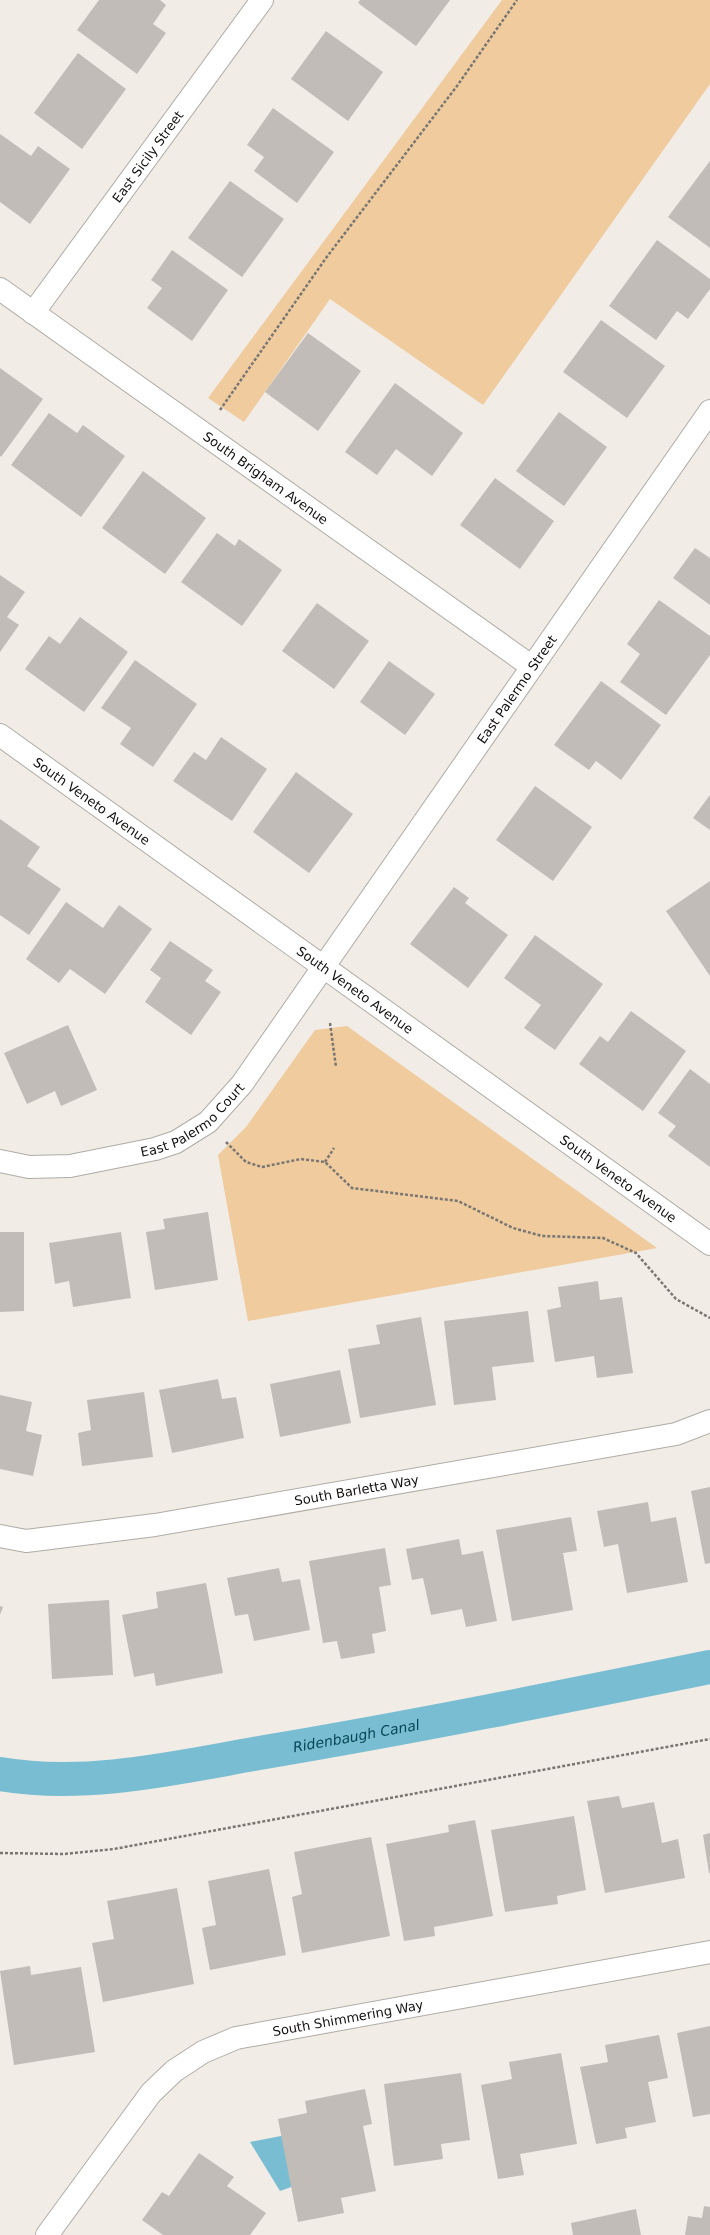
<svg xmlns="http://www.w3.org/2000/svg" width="710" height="2235" viewBox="0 0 710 2235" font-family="'DejaVu Sans',sans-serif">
  <rect width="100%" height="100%" fill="#f1ece6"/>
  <path fill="#efcb9e" d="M502 0H710V84L483 405 330 299 244 422 208 398Z
    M347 1026 657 1248 248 1321 218 1155 246 1127 315 1030Z"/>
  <path fill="#79bdd2" d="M286 2135 294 2186 280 2191 250 2142Z"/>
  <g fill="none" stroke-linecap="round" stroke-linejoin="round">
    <path stroke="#79bdd2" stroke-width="34" id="s1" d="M0 1774C88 1789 179 1767 265 1752 414 1727 562 1697 710 1667"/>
  </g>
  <path fill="#c2bcb8" d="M99 0H160L166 5 153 24 166 33 137 74 77 30Z
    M360 0H450L416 46 358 3Z
    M326 31 383 72 348 121 291 79Z
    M78 53 126 89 82 149 34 113Z
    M273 108 334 152 297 203 254 171 264 157 247 145Z
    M0 134 31 156 38 146 70 169 30 224 0 202Z
    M710 161V248L668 217Z
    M230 181 284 219 242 277 188 238Z
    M657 240 710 279V289L688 319 677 311 656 340 609 306Z
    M172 250 228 290 192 341 147 308 162 288 151 280Z
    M601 320 665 366 627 418 563 372Z
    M308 333 361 371 318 431 265 392Z
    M0 368 43 399 1 457 0 456Z
    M395 383 463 433 432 476 396 449 377 475 345 452Z
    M559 412 607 447 564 506 516 471Z
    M49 413 77 433 83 425 125 456 81 517 11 465Z
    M143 471 206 518 165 574 102 528Z
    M495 478 554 521 520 569 460 525Z
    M217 533 235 546 239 539 282 570 242 626 181 582Z
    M695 548 710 558V605L673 578Z
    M0 575 25 592 7 617 19 625 0 652Z
    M659 600 710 636V655L666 715 620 682 640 654 627 644Z
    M317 603 369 641 334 689 282 651Z
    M80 617 128 652 84 712 25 669 49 636 60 644Z
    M135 660 197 704 153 767 120 744 131 728 101 708Z
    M389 661 435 694 405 735 360 702Z
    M601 681 661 725 621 780 596 761 589 770 554 745Z
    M221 737 267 769 232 821 173 781 194 752 206 760Z
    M296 772 353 814 309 873 253 832Z
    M535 786 592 827 553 881 496 840Z
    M710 795V830L693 818Z
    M0 819 40 847 27 866 61 889 29 935 0 915Z
    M710 881V976L666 911Z
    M454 887 469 898 465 903 508 935 468 988 410 944Z
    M66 902 103 928 119 905 152 929 105 994 70 969 59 983 26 959Z
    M535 935 603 984 555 1050 524 1028 541 1005 504 978Z
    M170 941 213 970 205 981 221 992 191 1035 145 1002 161 978 150 970Z
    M631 1011 686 1051 643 1111 579 1064 600 1036 608 1042Z
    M68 1025 97 1090 61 1106 55 1091 27 1104 4 1053Z
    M690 1069 710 1084V1167L668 1136 676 1126 658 1113Z
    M208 1212 218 1280 155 1290 146 1232 165 1229 163 1219Z
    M0 1232H24V1311L0 1312Z
    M121 1232 131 1298 73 1307 69 1281 55 1284 49 1243Z
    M598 1281 600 1300 622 1297 633 1373 597 1378 594 1356 555 1362 547 1310 561 1307 558 1287Z
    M528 1311 534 1362 492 1367 496 1400 454 1405 444 1321Z
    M421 1317 436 1405 360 1418 348 1349 380 1344 376 1325Z
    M340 1370 351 1423 280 1437 270 1384Z
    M218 1379 222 1399 236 1397 244 1438 172 1453 159 1390Z
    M144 1392 153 1457 82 1466 78 1433 91 1430 87 1400Z
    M0 1395 32 1402 26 1431 42 1435 33 1476 0 1469Z
    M710 1487V1563L705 1564 691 1491Z
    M648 1502 651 1522 676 1517 688 1582 627 1593 618 1544 604 1547 597 1511Z
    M571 1517 577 1551 563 1553 573 1610 512 1621 496 1530Z
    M459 1539 462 1555 483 1551 497 1621 466 1627 462 1609 431 1615 423 1578 412 1580 406 1549Z
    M385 1548 391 1585 379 1587 386 1631 372 1634 375 1653 341 1659 337 1641 323 1643 309 1561Z
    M279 1568 282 1582 300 1579 310 1630 254 1641 248 1614 235 1616 227 1578Z
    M206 1583 223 1673 156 1686 154 1673 134 1677 122 1615 158 1608 156 1592Z
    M109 1600 113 1675 52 1679 48 1604Z
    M0 1606 3 1607 0 1615Z
    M619 1796 622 1808 654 1802 662 1843 678 1839 685 1878 605 1893 587 1801Z
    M574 1816 586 1890 557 1896 558 1904 505 1912 491 1830Z
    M475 1820 493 1916 434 1927 435 1936 404 1941 386 1844 449 1832 448 1825Z
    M710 1833V1873H709L703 1835Z
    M371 1837 390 1936 302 1953 292 1897 302 1894 294 1852Z
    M269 1869 286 1955 210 1970 202 1928 216 1925 208 1881Z
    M177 1888 194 1984 103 2002 92 1943 114 1939 107 1901Z
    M30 1966 31 1975 81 1967 95 2052 14 2065 0 1971Z
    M710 2026V2114L693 2117 677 2033Z
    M659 2035 668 2078 648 2082 656 2122 625 2128 627 2138 596 2144 580 2067 608 2062 605 2045Z
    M561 2053 577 2144 520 2154 524 2175 498 2179 481 2085 512 2079 509 2062Z
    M461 2073 470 2140 441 2144 443 2159 394 2166 384 2084Z
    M365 2089 372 2124 363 2126 376 2191 341 2198 344 2213 298 2222 278 2119 307 2113 305 2101Z
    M199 2153 234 2177 227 2186 266 2213 250 2235H163L142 2220 162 2192 169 2196Z
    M704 2206 710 2207V2235H685L688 2216 702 2218Z
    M636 2209 641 2235H573L571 2223Z"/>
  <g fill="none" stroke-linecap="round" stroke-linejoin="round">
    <defs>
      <g id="minor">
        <path id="s2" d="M0 289 531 666"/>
        <path id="s3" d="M33 313 262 0"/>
        <path id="s4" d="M0 735 710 1244"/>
        <path id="s5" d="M0 1161 29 1167 70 1166 155 1149 176 1142 208 1122 242 1084 710 411"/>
        <path id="s6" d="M0 1536 26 1541 155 1525 676 1434 710 1421"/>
        <path id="s7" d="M47 2235 151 2093 174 2071 203 2052 236 2038 710 1952"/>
      </g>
    </defs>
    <use href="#minor" stroke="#b0aca6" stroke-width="24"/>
    <path stroke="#797672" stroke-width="2.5" stroke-dasharray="3 2" stroke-linecap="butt" d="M220 410 326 258 457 86 517 0
      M330 1023 336 1067
      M226 1142 246 1162 262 1167 301 1159 325 1162 352 1188 458 1201 513 1228 542 1236 603 1238 636 1253 676 1299 710 1318
      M325 1162 334 1148
      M0 1853 64 1854 114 1849 710 1739"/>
    <use href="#minor" stroke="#fff" stroke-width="22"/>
  </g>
  <g text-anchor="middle" stroke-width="3" stroke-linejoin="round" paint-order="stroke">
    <g font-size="13" fill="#13110f" stroke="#fff">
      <text dy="5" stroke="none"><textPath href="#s3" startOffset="194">East Sicily Street</textPath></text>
      <text dy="5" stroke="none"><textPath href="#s2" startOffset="326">South Brigham Avenue</textPath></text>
      <text dy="5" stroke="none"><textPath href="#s5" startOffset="749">East Palermo Street</textPath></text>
      <text dy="5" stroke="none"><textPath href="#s4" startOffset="113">South Veneto Avenue</textPath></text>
      <text dy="5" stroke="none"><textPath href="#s4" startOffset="437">South Veneto Avenue</textPath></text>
      <text dy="5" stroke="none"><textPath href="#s5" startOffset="205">East Palermo Court</textPath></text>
      <text dy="5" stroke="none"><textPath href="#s4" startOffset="761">South Veneto Avenue</textPath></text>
      <text dy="5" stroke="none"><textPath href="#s6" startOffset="361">South Barletta Way</textPath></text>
      <text dy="5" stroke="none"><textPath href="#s7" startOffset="392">South Shimmering Way</textPath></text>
    </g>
    <g font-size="14" font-style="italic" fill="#074554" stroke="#fff">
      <text dy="5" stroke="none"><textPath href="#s1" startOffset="360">Ridenbaugh Canal</textPath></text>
    </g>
  </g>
</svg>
